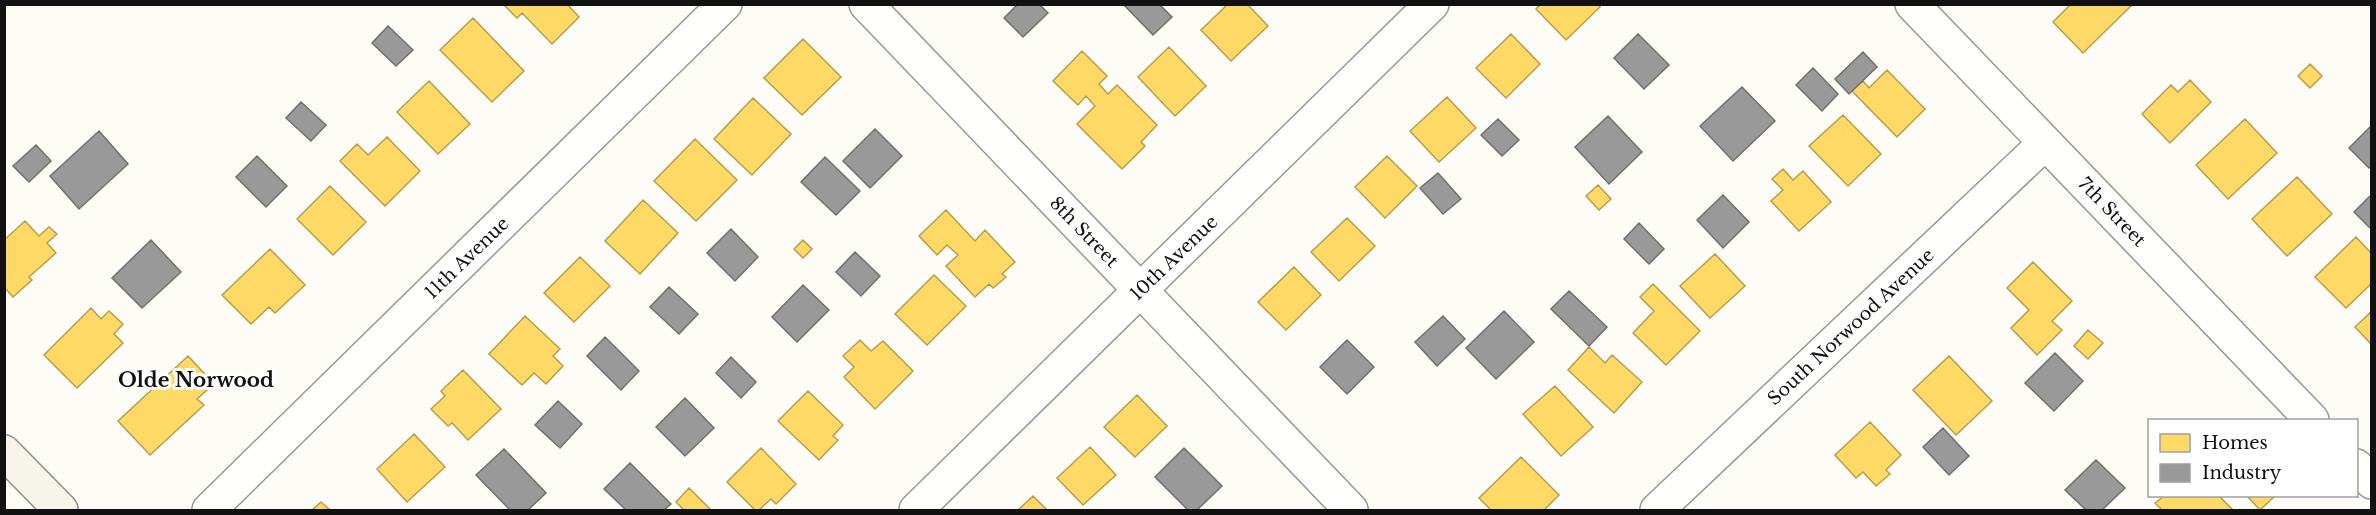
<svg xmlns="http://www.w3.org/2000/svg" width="2376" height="515" viewBox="0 0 2376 515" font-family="'Libre Baskerville',serif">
  <rect width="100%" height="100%" fill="#fdfcf7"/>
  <path fill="#ffd966" stroke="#b89d4c" stroke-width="1.5" d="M503 4H567L579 17 552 44 522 13 517 18Z
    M1228 4H1247L1268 26 1231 61 1201 30Z
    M1541 4H1598L1600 7 1566 40 1536 9Z
    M2071 4H2133L2083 53 2053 22Z
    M473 18 524 71 492 102 440 50Z
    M1511 34 1540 64 1506 98 1476 68Z
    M803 39 841 77 802 115 764 78Z
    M1169 47 1206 86 1175 116 1138 77Z
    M1082 51 1107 76 1099 84 1108 94 1117 85 1157 125 1141 142 1145 146 1122 169 1077 124 1095 106 1086 96 1078 105 1053 81Z
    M2310 64 2322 76 2310 88 2298 76Z
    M1887 70 1925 109 1897 137 1852 91 1863 81 1869 88Z
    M2190 80 2211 102 2170 143 2142 114 2171 85 2178 92Z
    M429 81 470 124 438 154 397 112Z
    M1447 97 1476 128 1439 162 1410 131Z
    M753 98 791 134 752 175 714 139Z
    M1843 115 1881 154 1848 186 1809 146Z
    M2245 119 2277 153 2228 199 2196 165Z
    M387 137 420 171 385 206 340 161 357 144 368 155Z
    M695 139 737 180 696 221 654 181Z
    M1387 156 1417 186 1385 218 1355 187Z
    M1783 169 1793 180 1803 171 1831 202 1799 231 1771 201 1783 190 1772 179Z
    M2297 177 2332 214 2287 256 2252 219Z
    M1598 185 1611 199 1599 210 1586 196Z
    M330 186 366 222 333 255 297 219Z
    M643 200 678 233 640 274 605 241Z
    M946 210 975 241 985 230 1015 262 1002 274 1006 277 993 288 989 284 975 297 946 266 958 255 947 245 937 255 919 236Z
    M1347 218 1375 246 1339 281 1311 252Z
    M25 221 39 236 49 227 57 234 47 243 56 253 29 277 32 280 13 297 4 287V240Z
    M2356 237 2372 254V283L2346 308 2315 277Z
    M803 240 812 249 803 258 794 249Z
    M270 249 305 285 275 313 269 307 251 324 222 295Z
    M1715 254 1745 286 1710 318 1680 286Z
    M580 257 610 286 574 322 544 293Z
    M2033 262 2072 301 2052 321 2062 330 2037 355 2011 328 2029 310 2007 288Z
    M1294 267 1321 295 1286 330 1258 302Z
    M934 275 966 306 927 345 895 314Z
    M1653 284 1700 331 1666 365 1633 333 1654 311 1640 297Z
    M91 308 101 319 109 311 123 324 114 334 123 343 77 388 44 355Z
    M2372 311V345L2355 327Z
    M525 316 560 349 553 356 563 366 546 384 534 373 522 385 489 354Z
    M2088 330 2103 343 2088 359 2074 346Z
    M860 340 871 351 883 341 913 371 875 409 844 377 854 367 843 356Z
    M1589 347 1605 363 1612 355 1642 382 1614 413 1568 370Z
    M188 356 214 384 197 399 204 405 150 455 118 421Z
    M1949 356 1992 401 1956 435 1913 390Z
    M463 370 501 409 468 440 452 423 448 426 431 409 445 396 441 391Z
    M1555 386 1593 427 1561 456 1523 414Z
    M808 391 843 425 833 436 838 440 819 460 778 421Z
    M1137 395 1167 426 1135 457 1104 427Z
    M1870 422 1901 455 1886 470 1890 474 1876 486 1863 472 1856 478 1835 455Z
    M414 434 445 467 407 502 377 469Z
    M1090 447 1116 475 1083 505 1057 478Z
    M761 448 796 484 776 504 771 499 759 510H755L727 482Z
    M1521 457 1559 495 1544 510H1491L1479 498Z
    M689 488 711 510H684L676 502Z
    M1033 496 1047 510H1018Z
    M2164 496H2219L2233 510H2162L2155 503Z
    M2247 496H2275L2260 510Z
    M321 502 330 510H312Z"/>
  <path fill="#999" stroke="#707070" stroke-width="1.5" d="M1018 4H1039L1048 13 1023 37 1004 18Z
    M1123 4H1159L1172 17 1153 35Z
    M388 26 413 50 396 66 372 43Z
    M1638 34 1669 65 1644 89 1614 58Z
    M1863 52 1877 67 1849 94 1835 79Z
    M1813 68 1838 94 1822 111 1796 85Z
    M1742 87 1775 121 1733 161 1700 126Z
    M301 102 326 125 311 141 286 118Z
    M1608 116 1642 152 1609 184 1575 147Z
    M1498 119 1519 140 1502 156 1481 135Z
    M2372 125V165L2369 168 2349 148Z
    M875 129 902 156 870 188 843 161Z
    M99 131 128 164 79 209 50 176Z
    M36 145 51 161 29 182 13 166Z
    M257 156 287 186 266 207 236 177Z
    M825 157 860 191 836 215 801 182Z
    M1438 173 1461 199 1443 214 1420 188Z
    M2372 194V230L2354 212Z
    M1723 195 1749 222 1723 248 1697 220Z
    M1639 223 1664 249 1649 264 1624 239Z
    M731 229 758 257 735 281 707 253Z
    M151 240 181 272 142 308 112 278Z
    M855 252 880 276 861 296 836 272Z
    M803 285 829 310 797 342 772 317Z
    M669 287 698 314 679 334 650 307Z
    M1569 291 1607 327 1589 346 1551 309Z
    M1504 311 1534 342 1496 379 1466 348Z
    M1443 316 1465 339 1437 366 1415 342Z
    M605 337 639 371 621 390 587 356Z
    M1347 340 1374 367 1347 394 1320 367Z
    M2055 353 2083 381 2054 411 2025 383Z
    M731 357 756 382 741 398 716 373Z
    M685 398 714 428 685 456 656 427Z
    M558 401 582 424 560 448 535 425Z
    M1943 428 1969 456 1949 475 1923 447Z
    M1184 448 1222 486 1197 510H1188L1155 477Z
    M504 449 546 493 528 510H510L476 475Z
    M2096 460 2125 488 2102 510H2086L2065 490Z
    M630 463 671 504 664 510H626L604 489Z"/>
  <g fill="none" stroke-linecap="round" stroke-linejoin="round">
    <defs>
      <path id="street" d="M866 4 1351 510
        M1912 4 2312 420
        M2356 466 2372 482
        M209 510 725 4
        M916 510 1432 4
        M1657 510 2045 143"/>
      <path id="secondary" d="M4 452 61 510"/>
    </defs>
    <use href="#street" stroke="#979795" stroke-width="36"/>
    <use href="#secondary" stroke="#8e8d8b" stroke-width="36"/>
    <use href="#street" stroke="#fffffe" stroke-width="33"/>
    <use href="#secondary" stroke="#f6f4eb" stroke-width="33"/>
  </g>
  <g text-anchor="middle" stroke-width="6" stroke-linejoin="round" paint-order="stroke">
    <g font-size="18" fill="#111" stroke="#fff">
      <text transform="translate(2112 212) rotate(46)" y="6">7th Street</text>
      <text transform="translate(1084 232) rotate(46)" y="6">8th Street</text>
      <text transform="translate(467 258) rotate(-44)" y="6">11th Avenue</text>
      <text transform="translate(1174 258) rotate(-44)" y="6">10th Avenue</text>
      <text transform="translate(1851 327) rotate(-43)" y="6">South Norwood Avenue</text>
    </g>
    <g font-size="20" font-weight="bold" fill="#111" stroke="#fff">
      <text x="196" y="387">Olde Norwood</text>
    </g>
  </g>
  <rect width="2376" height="515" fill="none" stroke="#111111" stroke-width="12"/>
  <rect x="2148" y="419" width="210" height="78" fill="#ffffff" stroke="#a0a0a0" stroke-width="1.5"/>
  <rect x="2160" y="434" width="30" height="18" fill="#ffd966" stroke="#a0a0a0" stroke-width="1.5"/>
  <text x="2202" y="449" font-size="18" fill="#111111">Homes</text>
  <rect x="2160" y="464" width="30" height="18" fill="#999999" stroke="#a0a0a0" stroke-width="1.5"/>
  <text x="2202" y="479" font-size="18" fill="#111111">Industry</text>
</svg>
